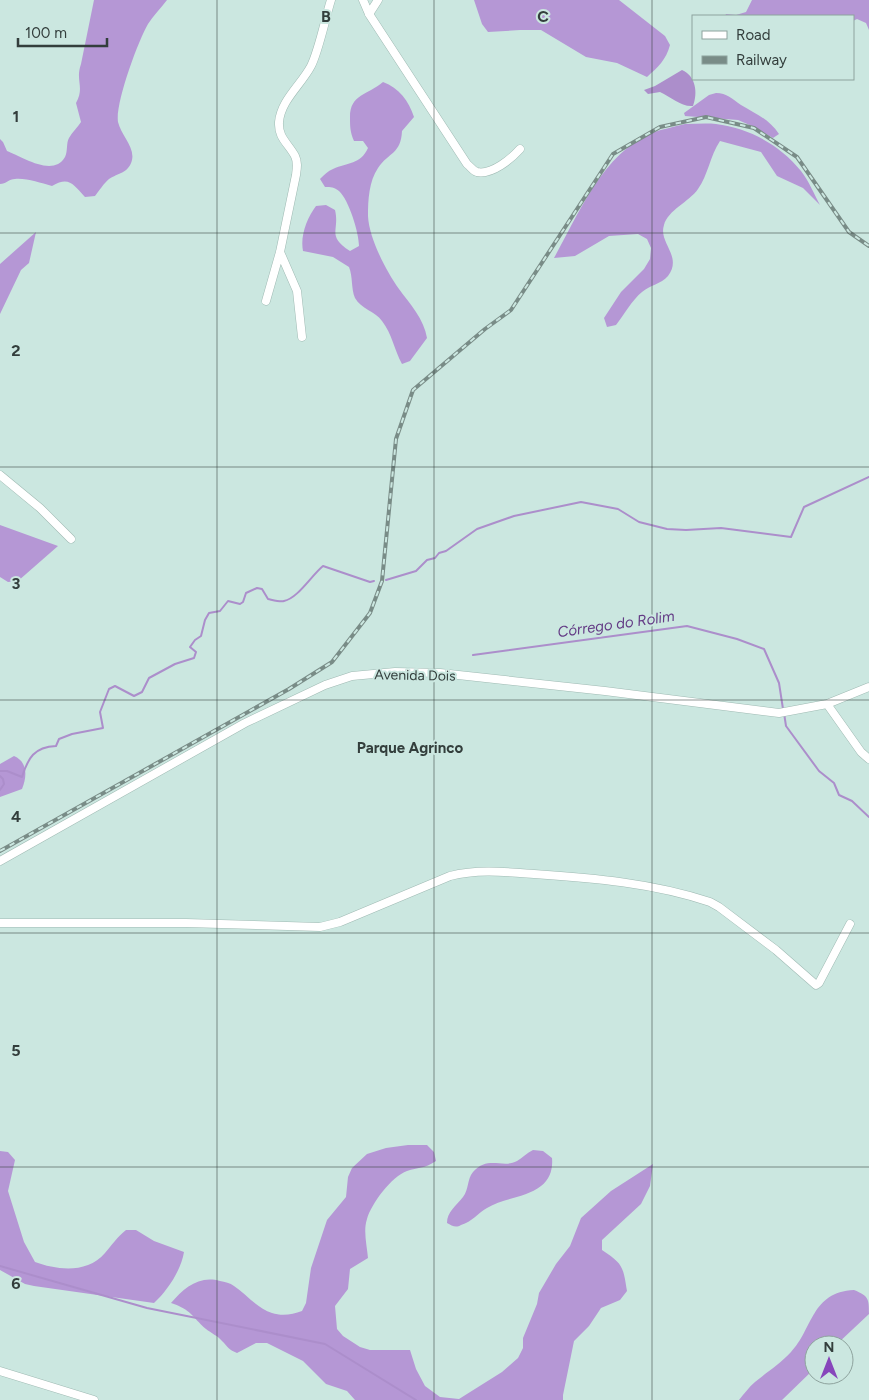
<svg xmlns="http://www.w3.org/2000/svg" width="869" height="1400" viewBox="0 0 869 1400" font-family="Figtree,sans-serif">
  <rect width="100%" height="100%" fill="#cbe7e0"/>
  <path fill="#b597d5" d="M94 0H167C161 8 153 16 148 24 138 41 115 104 118 122 121 135 135 147 132 160 129 173 118 173 109 179 104 183 99 191 95 196L85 197C73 184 69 176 52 186 40 183 27 178 15 179 9 179 6 184 0 184V139L3 142 7 151C21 156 53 178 65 157 68 151 66 143 69 138 72 132 78 127 81 122L76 103C85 87 75 81 81 64Z
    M474 0H619L665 36 670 45C666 60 658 67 647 77L617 63 586 57 541 30H520L488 32 482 24Z
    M752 0H869V30L866 23 857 19 853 21V16H725L726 14 736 15 746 12Z
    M383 82C399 88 409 101 414 117L402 131C401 154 389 152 378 168 369 181 368 200 368 216 369 238 386 271 399 289 410 304 424 319 427 338L410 361 402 364C394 349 392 334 382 321 375 311 361 309 355 298 351 289 353 277 349 267L333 257 303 251C300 236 307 218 316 206L326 205 335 210C340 231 326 235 350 251L359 246C359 233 349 200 339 191 334 187 331 187 325 187L320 179C324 175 328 171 333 169 348 162 360 165 368 148L363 141H354C350 132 350 126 350 117 350 94 368 95 383 82Z
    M716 93C727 93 732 99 741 105 756 114 769 119 779 134L773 138 752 126 738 120 685 116 684 113 709 95Z
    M685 124C695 124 706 123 716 124 749 128 780 145 801 171 809 181 814 194 820 205L803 188 777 176 761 152 720 141C710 156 708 175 698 189 689 202 668 210 664 225 658 243 683 256 668 276 661 284 650 285 642 292 632 300 624 315 616 325L607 327 604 318 621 292 644 269 650 259 651 248 647 239 638 234 609 236 575 256 554 258C578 215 603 153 652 133 662 129 674 127 685 124Z
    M36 232 29 263 21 270 0 314V264Z
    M0 525 58 546 18 581 8 582 0 577Z
    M14 756C28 762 27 777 22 789L0 797V764Z
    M408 1145H427L434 1152 436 1161C424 1169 418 1167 407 1171 392 1176 371 1204 367 1219 363 1231 367 1246 368 1258L350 1269 348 1289 335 1306 337 1329 343 1336 360 1347 370 1350H410L416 1369 425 1386 440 1397 459 1399 502 1372 518 1358 523 1348V1338L537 1304 539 1293 556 1264 570 1246 581 1218 611 1191 653 1164 650 1186 641 1204 602 1240V1250C623 1264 623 1266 627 1291L620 1300 601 1308 589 1326 574 1341 563 1395V1400H355L347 1391 326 1384 303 1361 267 1343H256L237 1353C229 1350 228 1347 222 1341 218 1336 211 1333 206 1329 191 1316 192 1310 171 1303 184 1288 199 1275 220 1281 225 1282 230 1283 234 1286 246 1294 258 1309 272 1313 281 1316 292 1315 302 1311L306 1303 311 1268 327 1220 346 1197 348 1177 352 1168 367 1154 386 1148Z
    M533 1150 543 1151 552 1158C553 1169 550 1179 541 1186 526 1198 503 1198 487 1208 478 1213 472 1222 461 1225 456 1228 452 1226 447 1223 447 1212 456 1206 463 1197 469 1189 467 1179 473 1172 488 1155 503 1169 517 1161 522 1158 527 1153 533 1150Z
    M0 1151 8 1152 15 1160 8 1191 24 1242 35 1262C57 1270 87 1274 105 1253 112 1245 117 1237 126 1230H136L154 1241 184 1252C181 1270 168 1290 154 1303L34 1286 25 1284 0 1270Z
    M854 1290C869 1296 869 1299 869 1314L836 1345H814V1369L782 1400H739C744 1394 749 1387 755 1382 767 1372 780 1364 791 1352 813 1329 811 1292 854 1290Z"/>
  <path fill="#ac8ecb" d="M682 70C696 76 698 93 693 106 681 107 671 97 660 92L648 94 644 90 655 86Z"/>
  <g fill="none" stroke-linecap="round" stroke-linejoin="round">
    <path stroke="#ac8ecb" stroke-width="2" d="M386 580 416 571 427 560 435 558 439 553 446 551 477 529 514 516 581 502 618 509 639 522 667 529 686 530 721 528 791 537 804 507 869 477
      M473 655 687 626 737 639 764 649 779 683 783 709
      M784 713 786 726 819 771 834 783 839 795 852 801 869 817
      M0 771H7L22 777C28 758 34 747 56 746L59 739 72 734 103 728 100 712 109 689 115 686 134 696 142 692 149 678 175 664 194 658 196 652 190 647 195 640 201 636 205 620 209 613 220 611 228 601 240 604 243 602 246 593 257 588 262 589 268 599C273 600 280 602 284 601 298 598 311 576 323 566L370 582 374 581
      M0 776 3 779 4 784 0 790
      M0 1266 147 1308 325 1344 416 1400"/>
    <defs>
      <path id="minor" d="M363 0 369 14 467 164C471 167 473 171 477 172 492 175 511 159 520 149
        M369 14 378 0
        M280 252 297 291 302 337
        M266 301 280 252 296 175C297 168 298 162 295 156 288 143 278 138 279 122 281 100 301 85 311 66 319 50 325 19 331 0
        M0 475 40 508 71 539
        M827 704 861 752 869 759
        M0 861 245 723 325 685 352 676 395 672 440 673 605 691 779 713 827 704 869 687
        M0 923H186L320 927 340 922 450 876C478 869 506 872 534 874 593 878 653 883 710 902L719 907 776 950 816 985 819 983 850 924
        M0 1371 94 1400"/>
    </defs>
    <use href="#minor" stroke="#9fbab3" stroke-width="9"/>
    <use href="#minor" stroke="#fff" stroke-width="8"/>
    <defs>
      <path id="rail" d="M0 851 289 689 332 662 370 613 382 581 396 439 413 390 485 329 511 310 613 154 660 127 706 117 754 128 797 157 849 232 869 246"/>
    </defs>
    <use href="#rail" stroke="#798c87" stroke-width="4"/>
    <use href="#rail" stroke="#cbe7e0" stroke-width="2" stroke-dasharray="5.5" stroke-linecap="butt"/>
  </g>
  <path fill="none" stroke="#333e3c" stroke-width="1" stroke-opacity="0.55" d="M217 0V1400M434 0V1400M652 0V1400M0 233H869M0 467H869M0 700H869M0 933H869M0 1167H869"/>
  <g text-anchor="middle" stroke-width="4" stroke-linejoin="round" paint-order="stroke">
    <g font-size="14" fill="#333e3c" stroke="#cbe7e0">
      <text transform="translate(415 675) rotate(1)" y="5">Avenida Dois</text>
    </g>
    <g font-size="15" font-style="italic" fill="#633b85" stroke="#cbe7e0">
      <text transform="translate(616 624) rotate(-8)" y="5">Córrego do Rolim</text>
    </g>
    <g font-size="15" font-weight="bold" fill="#333e3c" stroke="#cbe7e0">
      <text x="410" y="753">Parque Agrinco</text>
    </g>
  </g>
  <g font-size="16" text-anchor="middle" font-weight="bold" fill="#333e3c" stroke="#cbe7e0" stroke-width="4" stroke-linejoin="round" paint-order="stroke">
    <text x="326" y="22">B</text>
    <text x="543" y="22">C</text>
    <text x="16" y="122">1</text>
    <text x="16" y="356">2</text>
    <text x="16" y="589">3</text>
    <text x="16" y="822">4</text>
    <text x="16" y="1056">5</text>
    <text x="16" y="1289">6</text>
  </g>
  <rect x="692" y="15" width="162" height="65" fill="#cbe7e0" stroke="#8ea39e"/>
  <rect x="702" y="31" width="25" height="8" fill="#ffffff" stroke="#8ea39e"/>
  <text x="736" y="40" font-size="15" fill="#333e3c">Road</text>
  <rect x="702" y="56" width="25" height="8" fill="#798c87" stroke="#8ea39e"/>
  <text x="736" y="65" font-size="15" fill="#333e3c">Railway</text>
  <g transform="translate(829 1360)"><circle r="24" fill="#cbe7e0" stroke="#8ea39e"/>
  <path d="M0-4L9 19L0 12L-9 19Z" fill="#8746bb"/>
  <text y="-8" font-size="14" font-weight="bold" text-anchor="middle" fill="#333e3c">N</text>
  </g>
  <path d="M18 38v8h89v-8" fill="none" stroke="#333e3c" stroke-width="2.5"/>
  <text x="25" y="38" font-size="15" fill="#333e3c" stroke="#cbe7e0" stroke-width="4" paint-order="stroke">100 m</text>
</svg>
